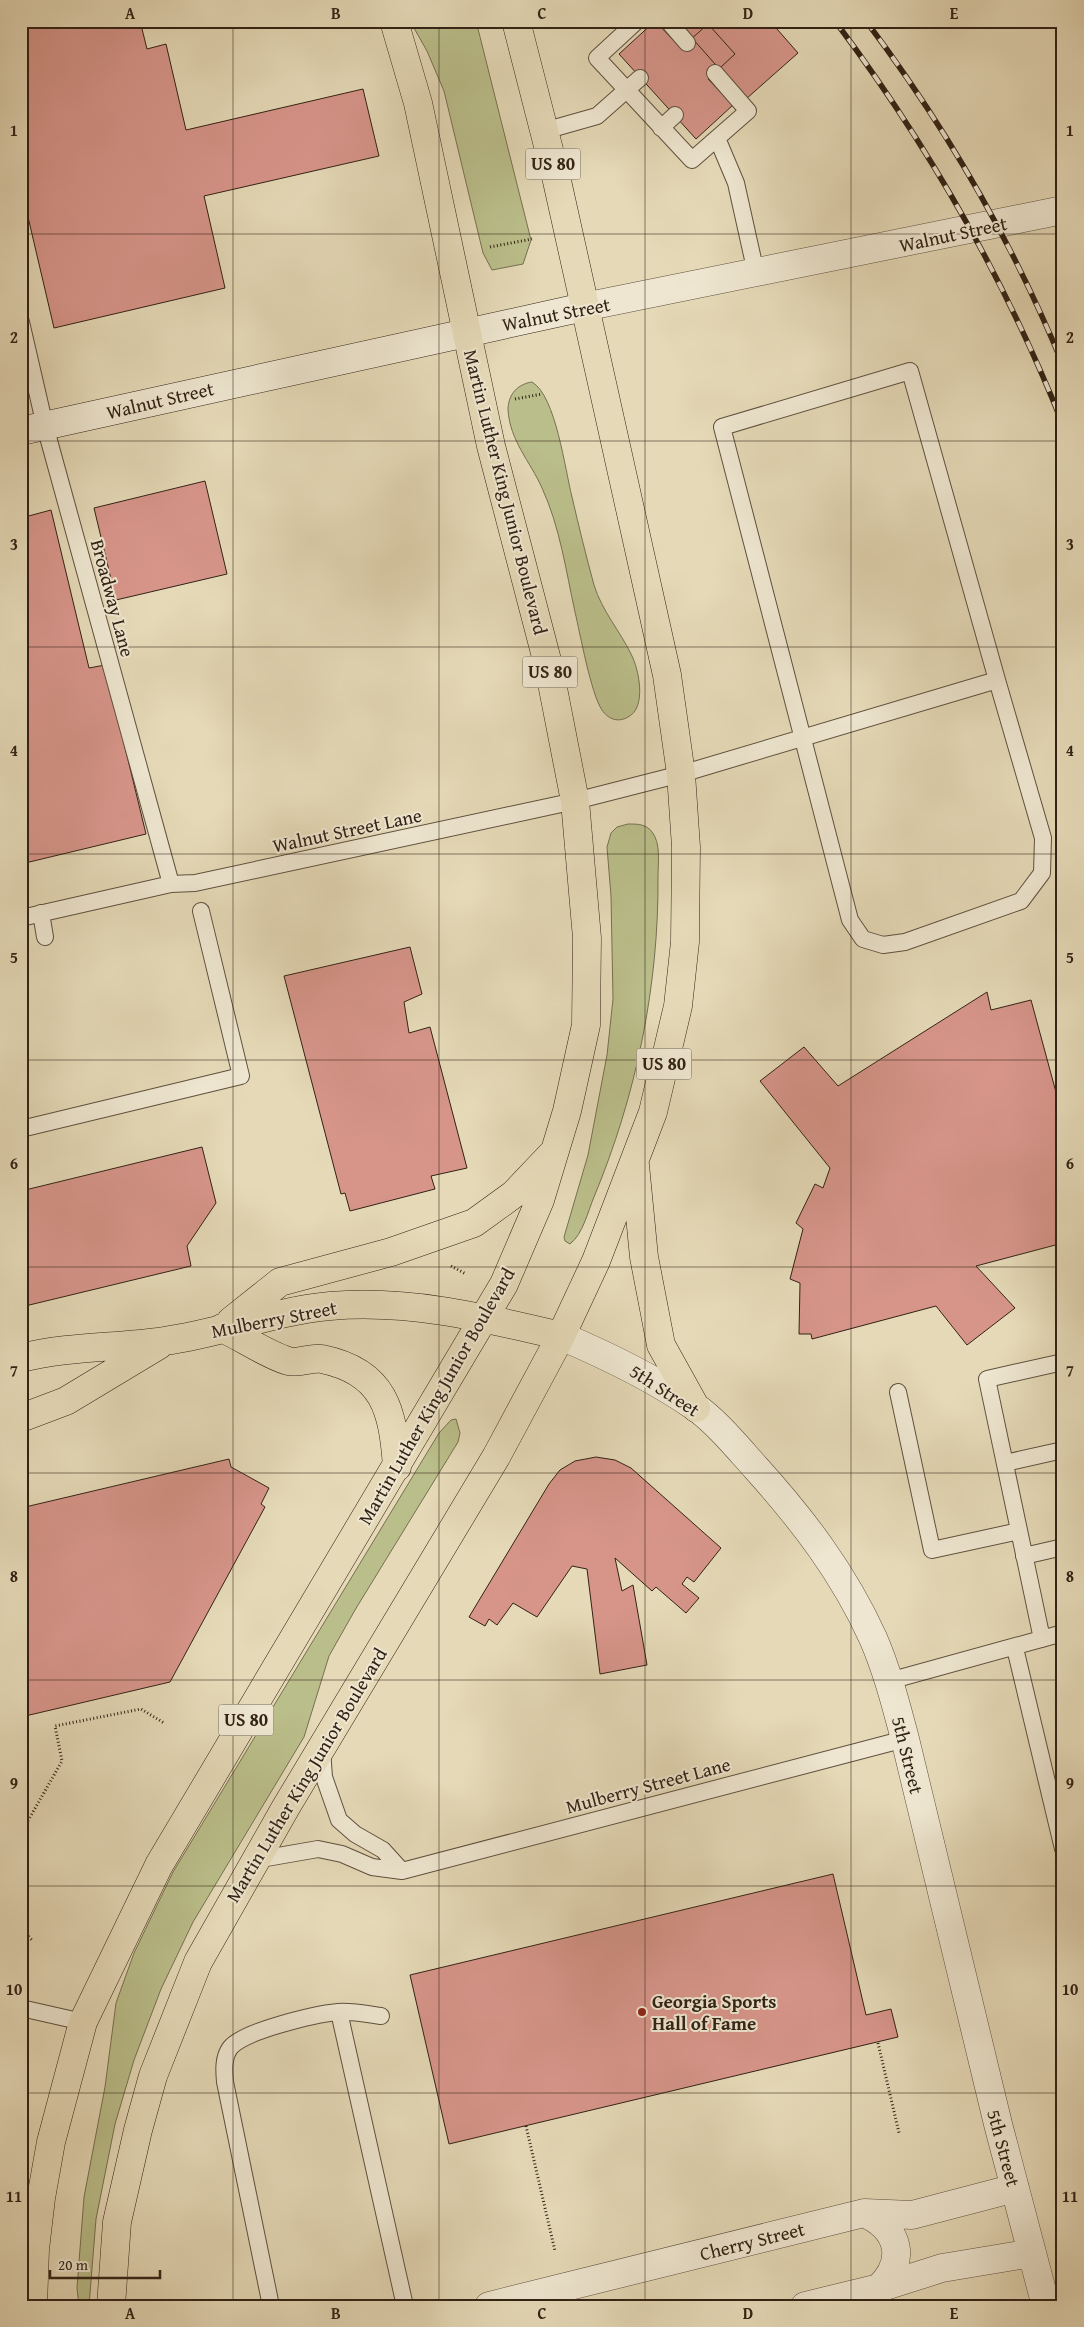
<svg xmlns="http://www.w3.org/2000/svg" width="1084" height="2327" viewBox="0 0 1084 2327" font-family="'Gentium Book Plus',serif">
  <rect width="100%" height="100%" fill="#e5d9b7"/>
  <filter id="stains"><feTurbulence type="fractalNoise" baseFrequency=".004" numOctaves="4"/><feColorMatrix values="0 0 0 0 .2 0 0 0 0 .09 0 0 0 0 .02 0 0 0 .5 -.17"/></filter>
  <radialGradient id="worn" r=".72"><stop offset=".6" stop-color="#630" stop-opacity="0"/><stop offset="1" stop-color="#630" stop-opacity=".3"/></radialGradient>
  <path fill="#babe8a" stroke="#767050" d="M410 21H476L531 240 523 264 492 270 483 253 444 91 427 51Z
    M532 382C556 396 565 470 572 497 579 527 586 556 594 585 602 611 620 631 631 654 639 669 647 708 628 717 618 723 608 719 602 710 591 694 580 633 575 612 566 571 560 527 542 488 530 461 510 441 508 410 508 394 518 384 532 382Z
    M628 824C638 824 646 824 652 832 661 843 658 863 658 876 659 986 636 1096 594 1197 588 1211 583 1234 570 1244L565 1241 564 1237 588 1155 607 1055 613 999 611 896 607 847 611 833 617 827Z
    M456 1419 460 1433 458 1442 355 1610 329 1656 304 1737 193 1922 161 1989 134 2060 115 2124 96 2219 89 2306H79L77 2288 84 2197 105 2087 116 2003 134 1953 173 1872 439 1433 451 1420Z"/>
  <path fill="#d7958a" stroke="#322215" d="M21 21H140L147 49 166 44 186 130 363 89 379 156 204 196 225 288 54 328 21 187Z
    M655 21 681 48 708 24 735 54 708 79 733 105 696 139 619 54Z
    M677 21H770L798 53 746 99Z
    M205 481 227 574 116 600 94 508Z
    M51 510 89 668 105 665 146 834 21 864V518Z
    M410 947 422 994 404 1002 409 1033 430 1027 467 1168 431 1176 435 1189 350 1211 345 1193 341 1194 284 976Z
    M987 992 991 1010 1031 1000 1063 1118V1243L976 1266 1015 1308 967 1345 936 1306 812 1339 811 1334H799L800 1283 790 1279 803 1229 796 1223 815 1184 823 1188 830 1168 760 1081 804 1047 838 1086Z
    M202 1147 216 1203 187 1246 191 1266 21 1307V1191Z
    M596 1457 615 1460 631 1468 721 1548 694 1582 687 1577 682 1584 699 1598 686 1613 656 1587 652 1591 615 1558 622 1591 633 1585 647 1665 600 1674 587 1569 572 1566 537 1617 513 1603 497 1625 489 1619 485 1626 469 1617 549 1484 560 1470 575 1461Z
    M229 1459 231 1467 269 1488 261 1504 265 1507 170 1682 21 1717V1508Z
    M833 1874 866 2015 891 2009 898 2037 449 2144 410 1975Z"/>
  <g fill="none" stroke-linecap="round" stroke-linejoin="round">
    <defs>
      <path id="lane" d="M637 21 597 58 692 160 748 111 715 73
        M668 21 687 43
        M661 128 675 115
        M544 131 597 116 640 78
        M717 138 736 183 756 273
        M21 322 45 426 171 884
        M41 913 45 937
        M21 918 171 884 195 883 575 801 681 774 997 680 910 371 722 427 850 920 863 939 883 945 905 942 1021 901 1042 873 1043 838 997 680
        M21 1129 241 1076 201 911
        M898 1392 932 1550 1019 1531
        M1005 1463 1063 1450
        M1024 1556 1063 1547
        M1042 1639 987 1379 1063 1362
        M1015 1648 1063 1849
        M889 1681 1063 1633
        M322 1749 324 1777 339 1820 355 1834 383 1850 402 1871
        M255 1860 318 1849 342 1854 372 1867 402 1871 905 1739
        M21 2008 83 2022
        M339 2012 405 2306
        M271 2306 225 2082C224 2071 223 2058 230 2048 243 2031 316 2014 338 2012 352 2011 367 2014 381 2016"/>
      <path id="street" d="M584 307 1063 210
        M561 1336C608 1356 652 1377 694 1406 716 1421 738 1448 756 1468 803 1520 844 1574 873 1638 887 1670 896 1705 905 1739L998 2124 1046 2306
        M864 2213C900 2229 907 2261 879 2288
        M489 2306 864 2213 912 2215 1015 2188
        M805 2306 879 2288 942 2268 1032 2253"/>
      <path id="secondary" d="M21 431 584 307"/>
      <path id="primary" d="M635 1165 644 1257 661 1345 696 1408
        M231 1321 280 1282 391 1252 474 1223 514 1194 552 1154
        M222 1328C243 1338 266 1354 288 1361 298 1364 311 1357 322 1359 385 1372 393 1411 397 1467
        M21 1358C68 1346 116 1348 164 1341 220 1334 273 1311 330 1306 409 1299 485 1318 561 1336
        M21 1418 66 1401 159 1345
        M33 2306 35 2249 41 2198 51 2142 83 2022 159 1865 504 1284 540 1200 567 1111 586 1025 587 938 575 801 549 668 491 446 418 103 394 21
        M111 2306 117 2222 138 2130 153 2076 198 1962 286 1807 496 1457 561 1336 596 1261 653 1112 678 1006 685 942 686 847 681 774 667 675 557 181 516 21"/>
    </defs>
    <use href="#lane" stroke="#5f503e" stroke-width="18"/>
    <use href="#street" stroke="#5f503e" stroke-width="29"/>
    <use href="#secondary" stroke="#322215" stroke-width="29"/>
    <use href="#primary" stroke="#322215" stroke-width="29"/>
    <path stroke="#322215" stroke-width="3" stroke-dasharray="1 2.5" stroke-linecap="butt" d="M490 247 532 239
      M515 399 542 394
      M451 1266 466 1274
      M21 1833 62 1761 55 1726 141 1709 164 1723
      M21 1929 32 1940
      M878 2043 899 2133
      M526 2126 555 2251"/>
    <use href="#lane" stroke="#eee6d0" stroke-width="16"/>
    <use href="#street" stroke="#eee6d0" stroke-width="28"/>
    <use href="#secondary" stroke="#eee6d0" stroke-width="28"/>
    <use href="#primary" stroke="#e5d9b7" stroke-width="28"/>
    <defs>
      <path id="rail" d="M835 21C928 145 1006 281 1063 425
        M866 21C945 126 1013 243 1063 365"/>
    </defs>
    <use href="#rail" stroke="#322215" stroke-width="5.5"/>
    <use href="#rail" stroke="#eee6d0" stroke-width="4" stroke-dasharray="11" stroke-linecap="butt"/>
  </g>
  <path fill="none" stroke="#322215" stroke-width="1" stroke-opacity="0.55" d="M233 21V2306M439 21V2306M645 21V2306M851 21V2306M21 234H1063M21 441H1063M21 647H1063M21 854H1063M21 1060H1063M21 1267H1063M21 1473H1063M21 1680H1063M21 1886H1063M21 2093H1063"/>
  <circle fill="#8f2418" stroke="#eee6d0" stroke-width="2" cx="642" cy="2012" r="5"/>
  <g text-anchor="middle" stroke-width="4" stroke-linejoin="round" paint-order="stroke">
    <g fill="#eee6d0" stroke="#6a5d4d" stroke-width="1">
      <rect x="525.5" y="148.5" width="55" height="31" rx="4"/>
      <rect x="522.5" y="656.5" width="55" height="31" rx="4"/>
      <rect x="636.5" y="1048.5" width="55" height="31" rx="4"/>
      <rect x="218.5" y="1704.5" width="55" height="31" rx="4"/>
    </g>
    <g font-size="18" font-weight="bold" fill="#322215">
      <text x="553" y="170">US 80</text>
      <text x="550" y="678">US 80</text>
      <text x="664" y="1070">US 80</text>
      <text x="246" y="1726">US 80</text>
    </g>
    <g font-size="19" fill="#322215" stroke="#eee6d0">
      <text transform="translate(953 234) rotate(-12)" y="7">Walnut Street</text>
      <text transform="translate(556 314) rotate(-11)" y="7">Walnut Street</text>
      <text transform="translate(160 400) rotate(-13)" y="7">Walnut Street</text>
      <text transform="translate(506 492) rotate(76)" y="7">Martin Luther King Junior Boulevard</text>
      <text transform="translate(113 598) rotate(75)" y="7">Broadway Lane</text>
      <text transform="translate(347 830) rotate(-12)" y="7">Walnut Street Lane</text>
      <text transform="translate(274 1319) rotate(-11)" y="7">Mulberry Street</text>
      <text transform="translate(665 1390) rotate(33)" y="7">5th Street</text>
      <text transform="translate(436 1396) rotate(-60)" y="7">Martin Luther King Junior Boulevard</text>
      <text transform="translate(908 1755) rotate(76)" y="7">5th Street</text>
      <text transform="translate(306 1775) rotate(-59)" y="7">Martin Luther King Junior Boulevard</text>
      <text transform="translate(648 1785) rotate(-15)" y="7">Mulberry Street Lane</text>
      <text transform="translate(1004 2148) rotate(75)" y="7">5th Street</text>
      <text transform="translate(752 2241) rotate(-14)" y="7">Cherry Street</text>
    </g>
    <g font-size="19" font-weight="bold" fill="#322215" stroke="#eee6d0" text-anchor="start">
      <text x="652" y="2008">Georgia Sports<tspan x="652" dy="22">Hall of Fame</tspan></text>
    </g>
  </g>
  <rect width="1084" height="2327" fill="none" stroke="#e5d9b7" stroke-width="55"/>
  <path d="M50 2270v8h110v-8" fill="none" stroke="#322215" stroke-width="2.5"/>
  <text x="58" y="2270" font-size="15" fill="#322215" stroke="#eee6d0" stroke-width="4" paint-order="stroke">20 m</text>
  <rect x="28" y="28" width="1028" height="2272" fill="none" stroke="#322215" stroke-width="2"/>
  <g font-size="16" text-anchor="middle" font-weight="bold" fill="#322215">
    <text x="130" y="19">A</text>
    <text x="336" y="19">B</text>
    <text x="542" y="19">C</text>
    <text x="748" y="19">D</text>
    <text x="954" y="19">E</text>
    <text x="14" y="136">1</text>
    <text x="1070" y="136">1</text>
    <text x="14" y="343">2</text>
    <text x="1070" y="343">2</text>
    <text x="14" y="550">3</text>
    <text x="1070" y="550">3</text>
    <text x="14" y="756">4</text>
    <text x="1070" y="756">4</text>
    <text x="14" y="963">5</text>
    <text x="1070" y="963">5</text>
    <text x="14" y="1169">6</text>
    <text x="1070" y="1169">6</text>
    <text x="14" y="1376">7</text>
    <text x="1070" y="1376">7</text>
    <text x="14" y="1582">8</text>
    <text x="1070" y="1582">8</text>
    <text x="14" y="1789">9</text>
    <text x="1070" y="1789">9</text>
    <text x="14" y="1995">10</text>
    <text x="1070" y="1995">10</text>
    <text x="14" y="2202">11</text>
    <text x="1070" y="2202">11</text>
    <text x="130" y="2319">A</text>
    <text x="336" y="2319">B</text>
    <text x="542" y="2319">C</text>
    <text x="748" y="2319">D</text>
    <text x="954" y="2319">E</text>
  </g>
  <rect width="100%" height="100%" filter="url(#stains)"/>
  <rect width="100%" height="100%" fill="url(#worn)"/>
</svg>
